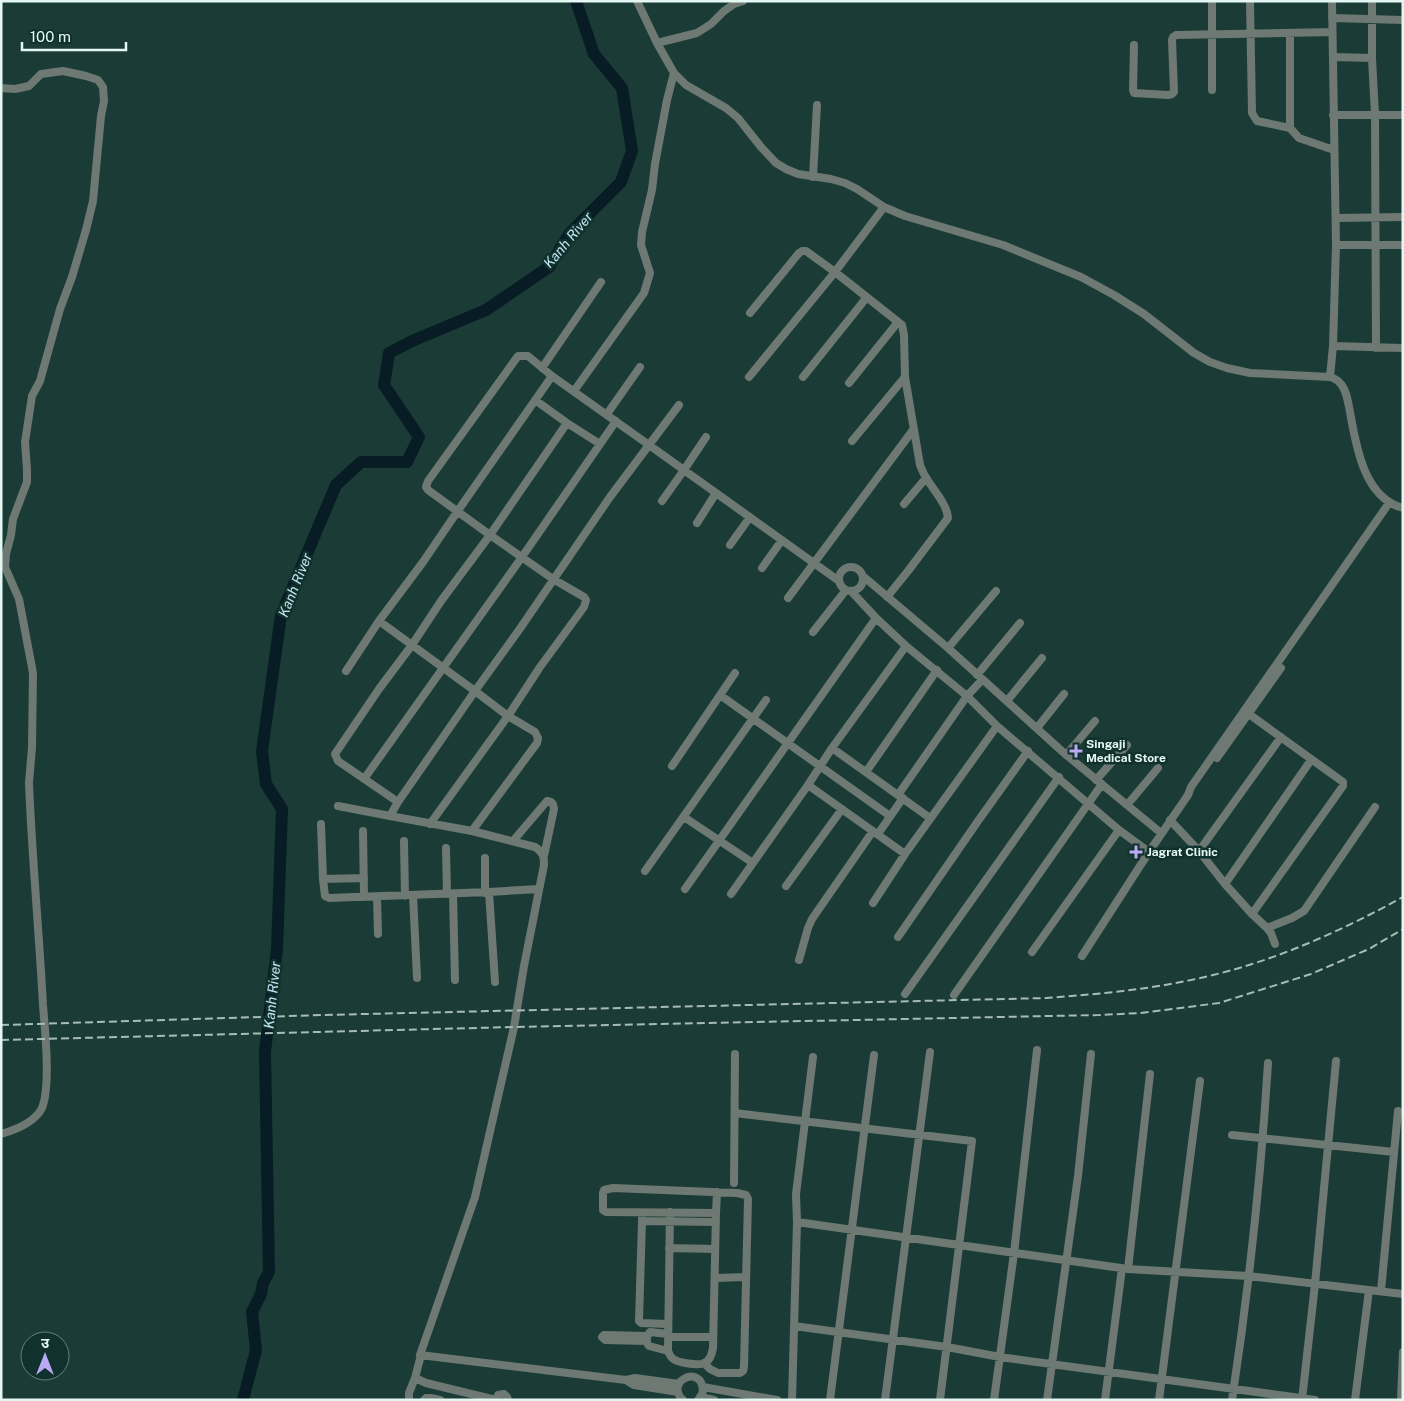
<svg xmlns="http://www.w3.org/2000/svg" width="1404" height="1401" viewBox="0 0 1404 1401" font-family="'Public Sans','Noto Sans Devanagari',sans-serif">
  <rect width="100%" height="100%" fill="#1b3c36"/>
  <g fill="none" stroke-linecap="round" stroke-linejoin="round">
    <path stroke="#071c25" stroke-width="12" d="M243 1400 256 1350 252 1312 261 1294 263 1283 269 1272 265 1052 277 949 282 809 266 784 262 751 281 615 336 485 361 462H407L419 437 384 385 389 353 412 341 486 310 549 267 570 233 621 182 632 151 622 88 594 54 576 1"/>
    <path stroke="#6d7972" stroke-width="8" d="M637 1 657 43 674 73 686 85 726 108 738 118 761 147 776 163 786 169 798 174 831 179 845 183 857 189 884 207 905 216 1003 245 1081 277 1114 295 1144 314 1194 353 1210 362 1227 368 1250 373 1330 377C1333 378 1338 380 1340 383 1347 390 1348 403 1350 412 1356 446 1364 498 1403 508
      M1250 1 1252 113 1257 121 1290 128
      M1372 1V58L1375 115 1376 348
      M1332 18 1403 20
      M1290 33V128L1299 138 1334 150
      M657 43 697 33 711 24 724 11 734 4 743 1
      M1134 45 1133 90 1134 93 1168 95 1172 94 1174 92 1172 40 1173 37 1176 35 1332 32
      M1333 57 1372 58
      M1 88 15 89 29 86 41 74 63 71 86 76 98 80 103 87 104 101 101 116 93 201 86 230 72 277 60 309 40 381 32 396 25 442 27 470V482L13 519 11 535 6 554 5 567 19 599 33 673 32 747 29 783C32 857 39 931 43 1005 45 1031 51 1085 42 1108 35 1122 15 1130 1 1134
      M1212 90V1
      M1333 115H1403
      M813 177 817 105
      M1336 218 1403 217
      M1336 245H1403
      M750 313 799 253 802 251H806L835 272 902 325 904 335 905 377 920 465C922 470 924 475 927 479 934 491 947 504 948 518L908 571 887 597
      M1333 346 1403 348
      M542 368 601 282
      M749 377 835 272 884 207
      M803 377 867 297
      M1330 377 1333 346 1336 245 1332 1
      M849 383 898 322
      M574 391 644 293 650 273 641 245 642 232 652 190 655 164 667 100 674 73
      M535 400 567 423 600 444
      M607 414 640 367
      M567 423 490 535 428 490 426 487 428 481 518 356H528L552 376 649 445 679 405
      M852 441 905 377
      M662 501 684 470 706 437
      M904 504 926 478
      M697 523 716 493
      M730 545 750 517
      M839 579a12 12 0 1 1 24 0a12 12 0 1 1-24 0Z
      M762 568 782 540
      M864 577 948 648 1064 753 1161 833
      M851 591 876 618 906 646 967 696 997 726 1119 830 1149 852 1188 795 1191 787 1389 503
      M788 598 913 430
      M379 621 475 691 398 802
      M813 632 846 590
      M948 648 996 591
      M346 671 379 621 423 562 457 512 552 376
      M977 675 1020 623
      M720 695 890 816
      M1007 701 1042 658
      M1246 712 1343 782V786L1252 914
      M1037 728 1064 694
      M832 748 930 818
      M1066 755 1095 721
      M1217 758 1281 668
      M672 766 735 673
      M866 772 937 670
      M364 779 522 557 616 421
      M1096 780 1127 745
      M808 785 905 854
      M898 795 967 696 982 680
      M1127 805 1158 768
      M338 806 390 816
      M684 817 753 863
      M1170 820 1199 851 1225 884 1252 914 1267 928 1271 933 1275 944
      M321 824 323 879 325 896 329 898 489 892 539 889
      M430 824 508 716 540 667 584 607 586 600 584 597 553 579 490 535 441 601 412 645 379 689 335 754 338 761 398 802 390 816 472 831 537 743 538 738 535 732 508 716 475 691 519 630 610 497 649 445 839 581
      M363 831 364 897
      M472 831 535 847C543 852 544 856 544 865L524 966 514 1027 475 1197 420 1355 626 1380 635 1378 679 1384
      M878 834 903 798
      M404 841 405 896
      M513 841 547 801 551 802 553 804 554 809 544 856
      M446 848 447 894
      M1199 851 1281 737
      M485 858V893
      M645 871 766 700
      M323 879 364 878
      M1225 884 1311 760
      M786 886 842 809
      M685 889 876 618
      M489 892 495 982
      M453 894 455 980
      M731 894 808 785 832 748 906 646
      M413 895 417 978
      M377 897 378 934
      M873 903 905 854 997 726
      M1267 928 1292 918 1304 911 1375 807
      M898 937 978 821 1028 751
      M1032 952 1119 830
      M1082 956 1149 852
      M799 960 808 928 812 919 873 831
      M905 994 1059 777
      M954 995 1102 784
      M735 1113 972 1141 940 1400
      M1232 1135 1394 1152
      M734 1183 735 1054
      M670 1212 668 1351C669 1353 670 1356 672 1358 677 1363 699 1366 705 1363 710 1360 712 1354 713 1348L716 1213 606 1212 603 1210V1193L604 1190 613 1188 737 1193 746 1195 748 1199 744 1367 743 1371 740 1373H718L710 1369 704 1363
      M716 1213 717 1192
      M642 1217V1221L716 1222
      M642 1221 639 1321 641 1323 668 1324
      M797 1222 1128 1269 1248 1276 1403 1294
      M669 1248 715 1249
      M1128 1269 1150 1074
      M715 1278 746 1277
      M1381 1291 1398 1111
      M794 1326 947 1347 1000 1357 1315 1400
      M668 1334 650 1332C646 1336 646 1343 649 1346L668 1351
      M647 1336 604 1335 602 1337 605 1340 647 1341
      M668 1337H713
      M421 1355 415 1378 426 1383 496 1400 498 1395 504 1394 507 1397 508 1400
      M626 1380 634 1385 678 1392
      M703 1387 777 1400
      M700 1397 714 1400
      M409 1400V1393L415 1378
      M424 1400 426 1398H431L440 1400
      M683 1400C665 1383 696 1366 702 1385 704 1391 702 1396 698 1400
      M792 1400 797 1222 796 1194 813 1057
      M830 1400 874 1055
      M885 1400 930 1052
      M994 1400 1014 1253 1037 1050
      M1047 1400 1078 1176 1091 1054
      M1105 1400 1122 1268
      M1159 1400 1200 1081
      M1232 1400C1249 1288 1261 1176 1268 1063
      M1302 1400 1315 1284 1336 1061
      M1355 1400 1369 1290
      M1401 1400 1403 1352"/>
    <path stroke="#a6bcb8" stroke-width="2" stroke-dasharray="8 4" stroke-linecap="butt" d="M1 1025 323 1015 1046 998C1101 994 1155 989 1209 976 1277 960 1341 931 1403 897
      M1 1040 514 1027 1099 1015 1140 1013 1219 1003 1311 974 1369 949 1403 929"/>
  </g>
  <g fill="#baaaf6" stroke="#10312c" stroke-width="2">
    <path d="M1073.5 743.5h5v5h5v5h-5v5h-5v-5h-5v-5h5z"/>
    <path d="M1133.5 844.5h5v5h5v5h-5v5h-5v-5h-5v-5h5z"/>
  </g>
  <g text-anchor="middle" stroke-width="5" stroke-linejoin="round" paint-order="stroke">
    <g font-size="12" font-weight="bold" fill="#e5f7f3" stroke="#10312c" text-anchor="start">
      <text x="1086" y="748">Singaji<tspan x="1086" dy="14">Medical Store</tspan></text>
      <text x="1147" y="856">Jagrat Clinic</text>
    </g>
    <g font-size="14" font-style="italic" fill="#c1e5f5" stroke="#10312c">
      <text transform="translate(568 240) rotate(-50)" y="5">Kanh River</text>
      <text transform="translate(295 585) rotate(-68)" y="5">Kanh River</text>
      <text transform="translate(272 995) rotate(-84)" y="5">Kanh River</text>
    </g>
  </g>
  <rect width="1404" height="1401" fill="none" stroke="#e5f7f3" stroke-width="5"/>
  <g transform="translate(45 1356)"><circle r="24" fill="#10312c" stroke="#65807c"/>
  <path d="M0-4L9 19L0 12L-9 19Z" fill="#baaaf6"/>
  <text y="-8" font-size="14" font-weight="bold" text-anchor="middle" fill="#e5f7f3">उ</text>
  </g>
  <path d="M22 42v8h104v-8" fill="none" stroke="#e5f7f3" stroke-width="2.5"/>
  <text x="30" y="42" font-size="15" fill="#e5f7f3" stroke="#10312c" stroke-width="4" paint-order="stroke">100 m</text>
</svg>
